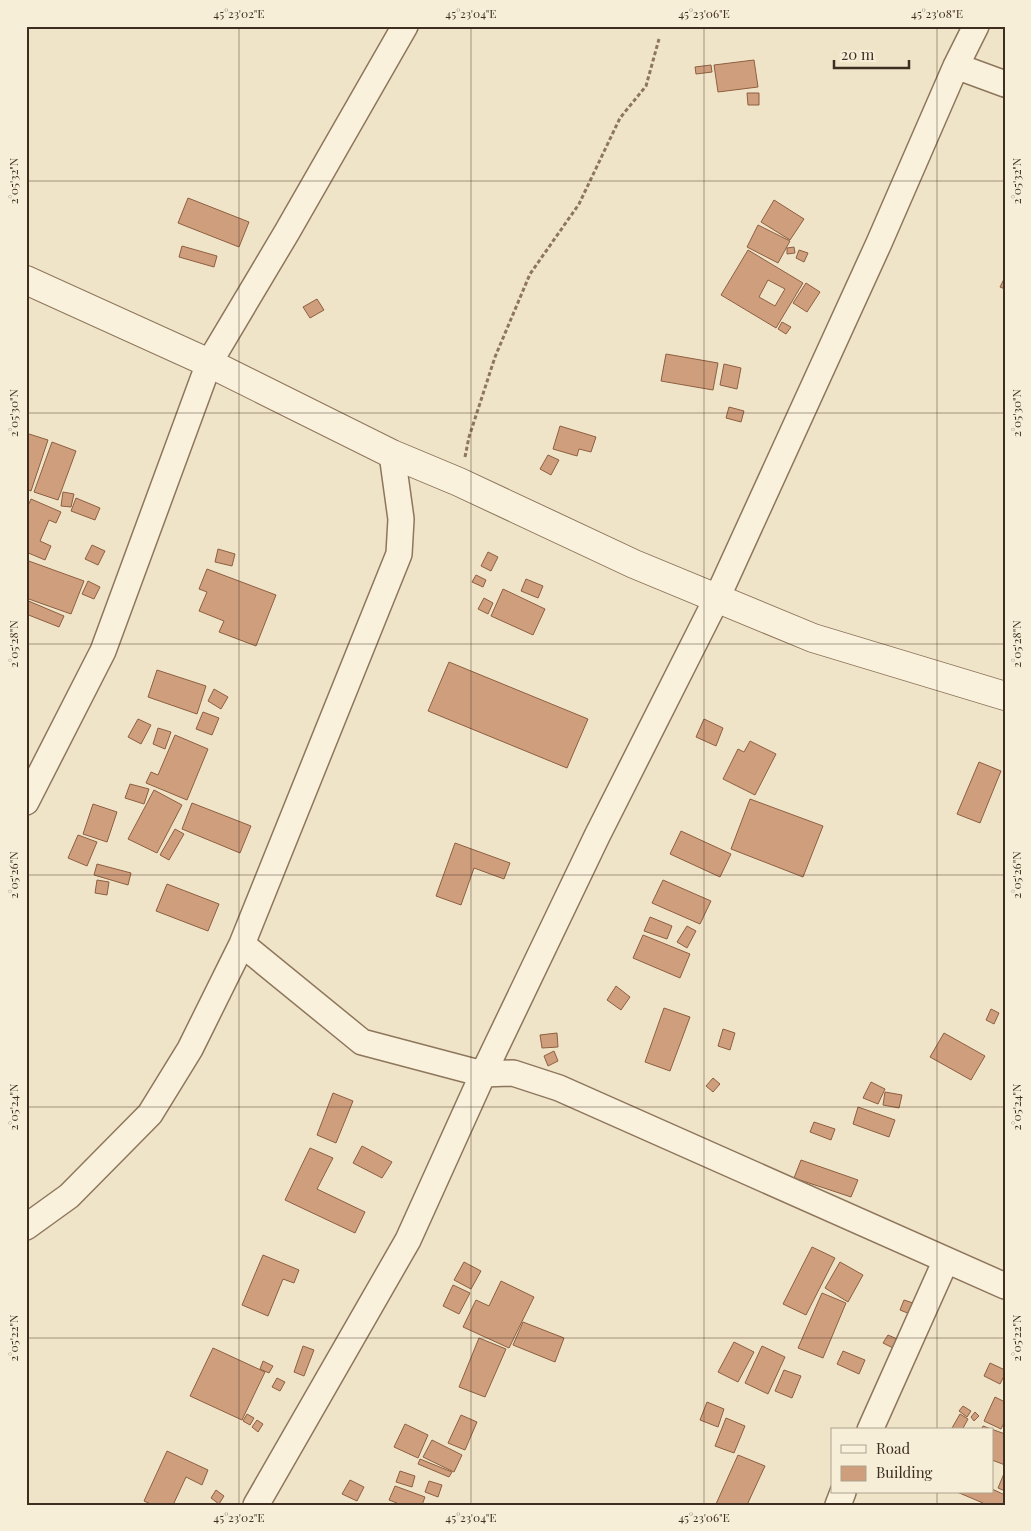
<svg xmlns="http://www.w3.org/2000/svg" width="1031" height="1531" viewBox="0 0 1031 1531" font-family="'Playfair Display',serif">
  <rect width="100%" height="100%" fill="#f0e4c8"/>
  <path fill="#cf9f7d" stroke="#8d5f41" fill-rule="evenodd" d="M754 60 758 87 718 92 714 65Z
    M711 65 712 72 696 74 695 67Z
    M747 93H759V105H748Z
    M188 198 249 222 239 247 178 223Z
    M774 200 804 219 790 240 761 222Z
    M758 225 790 241 778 263 747 247Z
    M182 246 217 256 214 267 179 257Z
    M794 247 795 253 787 254V248Z
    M748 250 803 283 776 328 721 295ZM768 280 785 289 775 306 759 297Z
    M799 250 808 253 804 262 796 258Z
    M1005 277V289L1000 287Z
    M806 283 820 292 807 312 793 303Z
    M317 299 324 310 310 318 303 307Z
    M782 322 791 327 786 334 778 329Z
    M666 354 718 363 713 390 661 381Z
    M724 364 741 368 737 389 720 385Z
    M729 407 744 411 741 422 726 418Z
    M560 426 596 437 591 452 579 449 577 456 553 449Z
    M26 433 48 440 31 491 26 489Z
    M52 442 76 451 58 500 34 492Z
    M548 455 559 460 551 475 540 469Z
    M63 492 74 494 71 507 61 506Z
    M76 498 100 508 95 520 71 511Z
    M31 499 61 512 56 523 49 520 40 541 51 546 45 560 26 552V510Z
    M92 545 105 551 98 565 85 559Z
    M218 549 235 554 232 566 215 562Z
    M488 552 498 557 491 571 481 566Z
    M26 560 84 581 71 614 26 598Z
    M207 569 276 595 256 646 219 632 224 621 199 611 207 592 199 589Z
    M476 575 486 580 483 587 472 582Z
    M526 579 543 586 538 598 521 591Z
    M88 581 100 587 94 599 82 594Z
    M503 589 545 609 533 635 491 616Z
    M484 598 493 603 488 614 478 609Z
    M26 600 64 616 59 627 26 614Z
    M449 662 588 719 567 768 428 711Z
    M157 670 206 686 197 714 148 697Z
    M214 689 228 697 221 709 208 701Z
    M203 712 219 718 212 735 196 729Z
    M138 719 151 725 141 744 128 737Z
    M704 719 723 728 716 746 696 737Z
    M158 728 171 732 165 749 153 744Z
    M175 735 208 749 187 800 146 783 151 772 158 775Z
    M750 741 776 754 755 795 723 779 738 749 744 752Z
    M979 762 1001 771 980 823 957 814Z
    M130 784 149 789 144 804 125 798Z
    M154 790 182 805 157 853 128 839Z
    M750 799 823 826 803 877 731 849Z
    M192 803 251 826 240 853 182 829Z
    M93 804 117 812 107 842 83 834Z
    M175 829 184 834 169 860 160 855Z
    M681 831 731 854 720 877 670 854Z
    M78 835 97 842 87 866 68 858Z
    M455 843 510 863 504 879 474 868 461 905 436 896Z
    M97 864 131 873 128 885 94 875Z
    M97 880 109 882 107 895 95 893Z
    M663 880 711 901 700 924 652 903Z
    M167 884 219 904 208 931 156 911Z
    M650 917 672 926 667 939 644 931Z
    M687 926 696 931 687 948 677 942Z
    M643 935 690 954 680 978 633 958Z
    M616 986 630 997 621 1010 607 1000Z
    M664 1008 690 1017 670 1071 645 1062Z
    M991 1009 999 1013 994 1024 986 1020Z
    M723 1029 735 1033 730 1050 718 1046Z
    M557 1033 558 1047 542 1048 540 1035Z
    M944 1033 985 1056 971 1080 930 1057Z
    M554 1051 558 1061 548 1066 544 1056Z
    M713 1078 720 1084 713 1092 706 1086Z
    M871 1082 885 1089 878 1104 863 1098Z
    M885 1092 902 1095 899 1108 883 1105Z
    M333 1093 353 1101 336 1143 317 1135Z
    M858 1107 895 1120 889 1137 853 1124Z
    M814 1122 835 1129 831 1140 810 1132Z
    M362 1146 392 1162 382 1178 353 1163Z
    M310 1148 333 1158 317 1189 365 1212 355 1233 285 1200Z
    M801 1160 858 1180 851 1197 794 1178Z
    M812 1247 835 1258 806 1315 783 1304Z
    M263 1255 299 1270 294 1283 283 1279 268 1316 242 1305Z
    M464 1262 481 1271 471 1289 454 1280Z
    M840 1262 863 1275 848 1302 825 1288Z
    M501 1281 534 1297 509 1348 463 1327 476 1300 489 1306Z
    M453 1285 470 1293 459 1314 443 1306Z
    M822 1293 846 1303 823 1358 798 1348Z
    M904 1300 913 1303 910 1314 900 1310Z
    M523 1322 564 1338 555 1362 513 1345Z
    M888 1335 897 1339 893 1348 883 1343Z
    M479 1338 506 1349 485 1397 459 1387Z
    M734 1342 754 1352 738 1382 718 1372Z
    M303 1346 314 1350 304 1376 294 1372Z
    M762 1346 785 1357 768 1394 745 1383Z
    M213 1348 265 1372 242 1420 190 1396Z
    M843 1351 865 1360 859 1374 837 1364Z
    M263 1361 273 1366 269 1373 260 1369Z
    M990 1363 1005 1370V1374L1000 1384 984 1376Z
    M784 1370 801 1376 792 1398 775 1391Z
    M277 1378 285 1382 280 1391 272 1387Z
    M995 1397 1005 1402V1421L1001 1429 984 1421Z
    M707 1402 724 1409 718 1427 700 1420Z
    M963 1406 971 1411 967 1417 959 1411Z
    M975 1412 979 1416 974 1421 971 1417Z
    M247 1414 254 1418 250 1425 243 1421Z
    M960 1414 968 1419 962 1430H955L952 1428Z
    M461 1415 477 1422 465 1450 448 1443Z
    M726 1418 745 1426 734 1453 715 1446Z
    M257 1420 263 1424 258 1432 252 1427Z
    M405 1424 428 1435 418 1458 394 1447Z
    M983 1426 1005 1434V1465L992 1460V1430H981Z
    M432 1440 462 1455 454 1472 423 1457Z
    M167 1451 208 1470 202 1485 186 1477 173 1505H153L144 1501Z
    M738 1455 765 1466 747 1505H717L716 1504Z
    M420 1459 452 1472 449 1477 418 1464Z
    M400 1471 415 1476 412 1487 396 1482Z
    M1005 1471V1491L998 1488Z
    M350 1480 364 1487 357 1501 342 1494Z
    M429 1481 442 1485 438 1497 425 1492Z
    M395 1486 425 1497 422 1505H397V1503L389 1500Z
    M992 1489 1005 1495 1003 1505H982L983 1503 957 1492H992Z
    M216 1490 224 1496 219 1504 211 1498Z"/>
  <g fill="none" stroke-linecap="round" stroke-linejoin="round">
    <defs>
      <path id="minor" d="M956 66 1005 84
        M26 802 103 651 209 363 287 232 405 26
        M242 944 362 1042 483 1074 513 1073 559 1088 1005 1286
        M26 1227 69 1196 150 1114 190 1049 242 944 399 554 401 519 392 454
        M870 1430 946 1260
        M256 1505 408 1240 483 1074 597 836 717 598 879 243 956 66 976 26
        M838 1505 843 1492"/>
      <path id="tertiary" d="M26 280 209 363 392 454 459 482 634 564 813 638 1005 696"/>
    </defs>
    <use href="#minor" stroke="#8d765c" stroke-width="28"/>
    <use href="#tertiary" stroke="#8d765c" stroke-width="30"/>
    <path stroke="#8d765c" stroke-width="3" stroke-dasharray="4 2.5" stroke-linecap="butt" d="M465 457 469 437 495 357 530 274 579 204 620 118 646 86 659 39"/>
    <use href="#minor" stroke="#faf1dc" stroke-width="25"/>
    <use href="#tertiary" stroke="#faf1dc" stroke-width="28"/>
  </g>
  <path fill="none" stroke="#3d2e20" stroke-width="1" stroke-opacity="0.45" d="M239 26V1505M471 26V1505M704 26V1505M937 26V1430M26 181H1005M26 413H1005M26 644H1005M26 875H1005M26 1107H1005M26 1338H1005M937 1492V1505"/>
  <rect width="1031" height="1531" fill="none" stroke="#f7eed8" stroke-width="55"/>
  <rect x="831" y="1428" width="162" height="65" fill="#f7eed8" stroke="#ada18e"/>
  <rect x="841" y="1445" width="25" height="8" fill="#faf1dc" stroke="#ada18e"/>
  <text x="876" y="1454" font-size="15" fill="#3d2e20">Road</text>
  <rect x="841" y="1466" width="25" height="15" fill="#cf9f7d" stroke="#ada18e"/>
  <text x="876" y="1478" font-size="15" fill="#3d2e20">Building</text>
  <path d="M834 60v8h75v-8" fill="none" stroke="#3d2e20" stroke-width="2.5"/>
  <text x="841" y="60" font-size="15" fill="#3d2e20" stroke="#f7eed8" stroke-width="4" paint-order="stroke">20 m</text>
  <rect x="28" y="28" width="976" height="1476" fill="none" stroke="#3d2e20" stroke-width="2"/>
  <g font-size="12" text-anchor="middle" fill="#3d2e20">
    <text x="239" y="18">45°23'02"E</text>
    <text x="471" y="18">45°23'04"E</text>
    <text x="704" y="18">45°23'06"E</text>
    <text x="937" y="18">45°23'08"E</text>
    <text transform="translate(14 181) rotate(-90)" y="4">2°05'32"N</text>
    <text transform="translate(1017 181) rotate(-90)" y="4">2°05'32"N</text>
    <text transform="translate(14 413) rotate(-90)" y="4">2°05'30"N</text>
    <text transform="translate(1017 413) rotate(-90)" y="4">2°05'30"N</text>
    <text transform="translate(14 644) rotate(-90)" y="4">2°05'28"N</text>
    <text transform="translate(1017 644) rotate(-90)" y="4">2°05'28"N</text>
    <text transform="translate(14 875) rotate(-90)" y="4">2°05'26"N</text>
    <text transform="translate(1017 875) rotate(-90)" y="4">2°05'26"N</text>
    <text transform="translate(14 1107) rotate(-90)" y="4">2°05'24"N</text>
    <text transform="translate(1017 1107) rotate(-90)" y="4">2°05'24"N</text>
    <text transform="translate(14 1338) rotate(-90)" y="4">2°05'22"N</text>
    <text transform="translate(1017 1338) rotate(-90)" y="4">2°05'22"N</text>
    <text x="239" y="1522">45°23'02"E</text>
    <text x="471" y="1522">45°23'04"E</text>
    <text x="704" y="1522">45°23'06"E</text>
  </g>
</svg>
